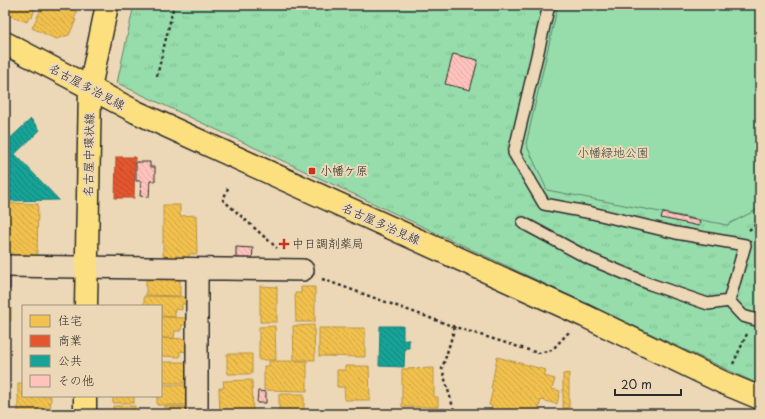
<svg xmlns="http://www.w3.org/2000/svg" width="765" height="419" viewBox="0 0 765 419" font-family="'Playpen Sans','Klee One',sans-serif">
  <defs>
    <pattern id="park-tufts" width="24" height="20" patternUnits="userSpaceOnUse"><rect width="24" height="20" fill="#96ddab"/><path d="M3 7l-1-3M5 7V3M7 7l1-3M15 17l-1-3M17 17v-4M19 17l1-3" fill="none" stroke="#81be93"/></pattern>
    <pattern id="homes-back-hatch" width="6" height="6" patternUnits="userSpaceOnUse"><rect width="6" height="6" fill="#f2c14e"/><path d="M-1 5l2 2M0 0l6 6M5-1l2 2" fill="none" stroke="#d0a644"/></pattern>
    <pattern id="shops-back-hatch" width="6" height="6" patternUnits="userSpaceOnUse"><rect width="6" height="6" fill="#e4572e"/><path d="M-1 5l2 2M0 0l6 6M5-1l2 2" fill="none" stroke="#b94827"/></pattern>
    <pattern id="public-back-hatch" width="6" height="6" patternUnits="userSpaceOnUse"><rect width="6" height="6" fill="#17a398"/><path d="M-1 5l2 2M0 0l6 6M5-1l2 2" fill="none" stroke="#15857c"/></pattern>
    <pattern id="building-back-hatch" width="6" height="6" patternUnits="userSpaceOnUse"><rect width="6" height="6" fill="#ffc3bc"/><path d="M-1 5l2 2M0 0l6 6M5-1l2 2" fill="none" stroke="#dba8a2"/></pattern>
  </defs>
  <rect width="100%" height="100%" fill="#ecd7b6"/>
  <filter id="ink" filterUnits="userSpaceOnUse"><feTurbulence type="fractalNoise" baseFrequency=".025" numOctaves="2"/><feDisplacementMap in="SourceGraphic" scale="8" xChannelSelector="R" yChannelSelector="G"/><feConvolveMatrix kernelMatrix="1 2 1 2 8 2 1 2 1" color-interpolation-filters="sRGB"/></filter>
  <g filter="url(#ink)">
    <path fill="url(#park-tufts)" stroke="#60846b" d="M134 5H760V385L117 83Z"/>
    <path fill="#96ddab" stroke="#60846b" d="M558 5H760V208L727 225 547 190 526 144Z"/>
    <path fill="url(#homes-back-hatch)" stroke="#b69444" d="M5 5H36L32 18 29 17 27 22 5 14Z
      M43 5H51L59 9 62 5H63L77 12 74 19 76 20 69 35 56 39 32 28Z
      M8 203 38 204 37 257 6 256Z
      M163 205H180V216L196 215 197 254H189V258L163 259Z
      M146 276H180V296L146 295Z
      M260 286 277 287V322H260Z
      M301 287H315V322H296L295 293H301Z
      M144 296 186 297V304H182V310L175 309V317L161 316V306H144Z
      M5 308H11V321H5Z
      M161 317 187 318V325H182L181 331H175L174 338H161Z
      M314 325 315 360H294L293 326Z
      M275 326 276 360H259V327Z
      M319 328H365V357L319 356Z
      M161 338 187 339V352L180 351V357L161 356Z
      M227 354H252V374H227Z
      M497 357 546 370 544 376 555 379 552 389 560 391 557 404 541 400 537 414H490L492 406 489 405 493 389H491Z
      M269 361H307V391L264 390V366H269Z
      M161 362H187L186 370H192V383H161Z
      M345 366H369L370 400H345L344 387H337V370H345Z
      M434 368V397H438V407H402V369Z
      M569 373V408H563V374Z
      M252 380 253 414H220L219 388H224L223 381Z
      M18 383H23V396H51L50 414H18Z
      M161 385H186V393H192V405H157V396H161Z
      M279 394H304V414H279Z
      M113 396H134V403H113Z
      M113 406H135V414H113Z
      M165 406 194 407V414H165Z
      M369 409V414H340V410Z
      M427 409H445V414H427Z
      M391 410 414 411V414H391Z"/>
    <path fill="url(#shops-back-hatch)" stroke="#ac4a2d" d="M116 157H135L134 198H115Z"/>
    <path fill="url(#public-back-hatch)" stroke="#1d7f77" d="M31 119 40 130 15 154 59 200 6 201 5 199V143Z
      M380 326H403V340H409V348H405L404 367 379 366Z"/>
    <path fill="url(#building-back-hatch)" stroke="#2b2b2b" d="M453 54 478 60 470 90 445 84Z
      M136 162H150V167H155V181H150L149 197 140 196 141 181H136Z
      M663 213 700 221 699 226 661 218Z
      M236 247 253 248 252 261H236Z
      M5 273H10V289H5Z
      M258 391 266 392V403H257Z"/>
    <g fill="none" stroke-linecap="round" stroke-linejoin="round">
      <defs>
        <path id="lane" d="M549 5 514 153 544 204 592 213 676 233 745 245 729 301 743 316 760 321
          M523 223 590 259 650 284 708 304 729 301"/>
        <path id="street" d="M5 266 303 270
          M197 269V414"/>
        <path id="primary" d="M5 43 136 112 585 316 724 383 760 398
          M86 306 90 88 107 5
          M85 414V396"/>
      </defs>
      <use href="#lane" stroke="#2b2b2b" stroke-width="14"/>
      <use href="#street" stroke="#2b2b2b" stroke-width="24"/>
      <use href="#primary" stroke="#2b2b2b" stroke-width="25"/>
      <path stroke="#2b2b2b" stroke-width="2.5" stroke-dasharray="3 3" stroke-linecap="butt" d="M157 76 174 5
        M228 188 223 200 277 248
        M749 230 760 221
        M322 279 455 327 538 353 552 350 569 332
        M455 327 442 369 455 414
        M733 364 747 334"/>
      <use href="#lane" stroke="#ecd7b6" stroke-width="11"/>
      <use href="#street" stroke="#ecd7b6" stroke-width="21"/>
      <use href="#primary" stroke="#fce080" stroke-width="22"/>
    </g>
  </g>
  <g fill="#c8321e" stroke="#ecd7b6" stroke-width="1.5">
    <rect x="308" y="167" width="8" height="8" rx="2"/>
    <path d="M282 238h4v4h4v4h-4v4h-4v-4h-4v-4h4z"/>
  </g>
  <g text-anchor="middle" stroke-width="4" stroke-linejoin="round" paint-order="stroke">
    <g font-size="12" fill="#2b2b2b" stroke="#ecd7b6">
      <text transform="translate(87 87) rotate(28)" y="4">名古屋多治見線</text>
      <text transform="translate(89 155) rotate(-89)" y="4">名古屋中環状線</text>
      <text transform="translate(381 224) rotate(24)" y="4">名古屋多治見線</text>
    </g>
    <g font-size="12" fill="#3b463e" stroke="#ecd7b6">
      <text x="613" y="157">小幡緑地公園</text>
    </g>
    <g font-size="12" fill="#2b2b2b" stroke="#ecd7b6" text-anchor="start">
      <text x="320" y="175">小幡ケ原</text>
      <text x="292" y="248">中日調剤薬局</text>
    </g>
  </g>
  <rect width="765" height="419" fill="none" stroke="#ecd7b6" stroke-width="20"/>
  <rect x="10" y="10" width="745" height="399" fill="none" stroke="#2b2b2b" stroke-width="1.5" filter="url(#ink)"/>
  <rect x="22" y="305" width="140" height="92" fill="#ecd7b6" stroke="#9f927e"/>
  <rect x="30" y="315" width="20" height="12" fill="#f2c14e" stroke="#9f927e"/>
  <text x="58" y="325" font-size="12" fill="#2b2b2b">住宅</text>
  <rect x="30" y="335" width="20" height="12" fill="#e4572e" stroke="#9f927e"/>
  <text x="58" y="345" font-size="12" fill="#2b2b2b">商業</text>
  <rect x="30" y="355" width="20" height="12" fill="#17a398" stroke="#9f927e"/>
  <text x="58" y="365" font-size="12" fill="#2b2b2b">公共</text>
  <rect x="30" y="375" width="20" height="12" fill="#ffc3bc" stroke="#9f927e"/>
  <text x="58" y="385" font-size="12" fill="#2b2b2b">その他</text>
  <path d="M615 389v6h66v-6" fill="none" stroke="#2b2b2b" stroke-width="2"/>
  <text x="621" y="389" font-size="12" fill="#2b2b2b" stroke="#ecd7b6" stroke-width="3" paint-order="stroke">20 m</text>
</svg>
